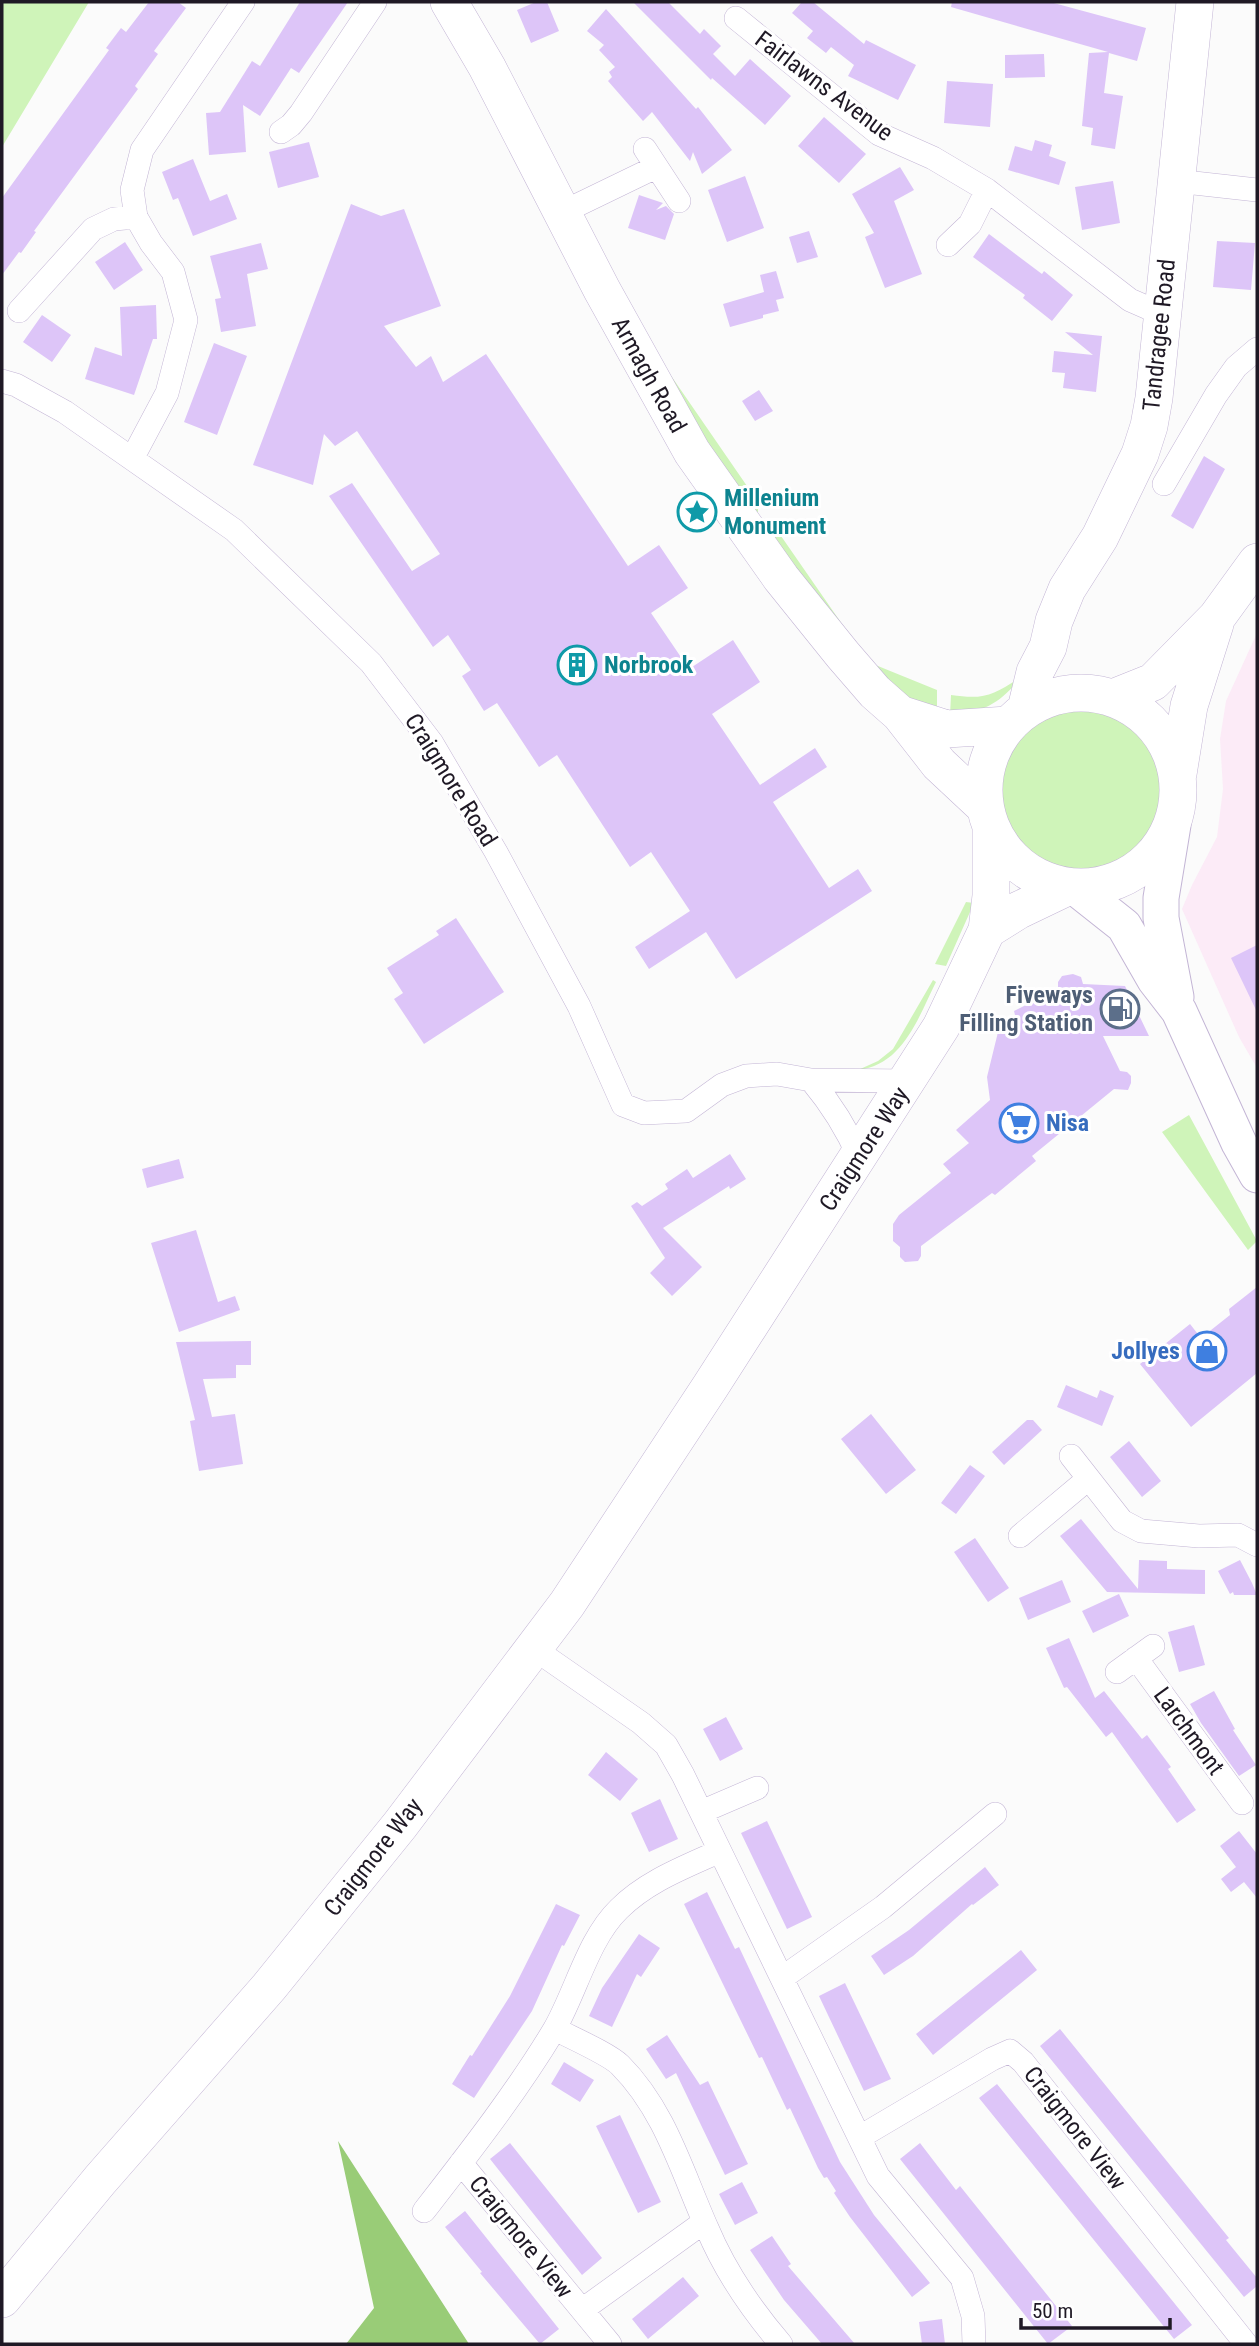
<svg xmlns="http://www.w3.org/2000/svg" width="1259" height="2346" viewBox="0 0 1259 2346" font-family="'Roboto Condensed',sans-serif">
  <rect width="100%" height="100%" fill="#fbfbfb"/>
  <path fill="#fcebf7" d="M1257 633V1068L1239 1037 1182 909 1192 885 1217 837 1223 789 1220 739 1226 701Z"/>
  <path fill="#cff4b9" d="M2 2H89L2 147Z
    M634 322 758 502V512L749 518Z
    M772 523 842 624 873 664 937 690V713L919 710 864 663 765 527Z
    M1021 677C999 705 984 711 950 716L951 695C985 700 993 695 1021 677Z
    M998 788a82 82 0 1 1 164 0a82 82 0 1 1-164 0Z
    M966 902 974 903 946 966 935 964Z
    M933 980 936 982C918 1018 903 1065 858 1070L878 1061 893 1049Z
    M1189 1115 1257 1241 1248 1250 1162 1132Z"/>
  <path fill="#9c7" d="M338 2141 469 2344H346L374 2308Z"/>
  <path fill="#ddc5f8" d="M149 2H178L186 8 154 51 158 54 135 86 138 89 34 231 36 232 21 253 19 252 2 275V198L109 50 106 48 121 28 126 32Z
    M300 2H348L299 73 291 68 260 116 243 105 246 152 209 155 206 113 220 112 252 61 260 66Z
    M536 2H547L559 31 531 43 517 10Z
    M633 2H668L700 34 704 29 721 46 713 54 735 76 750 59 791 96 765 125 712 78 711 80Z
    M802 2H813L864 44 866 40 916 65 898 100 848 76 854 65 831 47 826 53 807 38 813 31 792 13Z
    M952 2H1050L1146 28 1137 61 1109 53 1104 93 1123 96 1115 149 1091 145 1093 128 1082 126 1089 53 1108 52 951 7Z
    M606 9 696 109 698 107 732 150 702 174 693 152 690 161 652 112 643 121 608 81 612 77 609 72 615 67 599 50 604 45 587 31Z
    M1044 54 1045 77 1005 78V55Z
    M947 81 993 84 990 127 944 123Z
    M824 117 866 154 839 183 798 146Z
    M1035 140 1052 145 1049 156 1066 162 1059 185 1008 170 1015 146 1032 151Z
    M309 142 319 177 278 188 269 152Z
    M193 159 210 201 227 194 237 219 193 236 178 198 173 200 162 172Z
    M900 167 914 190 894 201 922 274 885 288 865 237 874 233 852 194Z
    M745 176 764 228 727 242 708 190Z
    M1113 181 1120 223 1082 230 1075 187Z
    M639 195 663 203 656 210 666 206 674 214 665 240 628 228Z
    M351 204 381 216 404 209 441 306 384 326 416 367 431 356 443 382 486 354 628 566 659 545 688 588 651 613 689 669 733 640 760 682 712 714 760 785 815 748 827 767 773 802 829 888 858 869 872 891 736 979 706 932 649 969 635 947 690 911 651 852 630 867 557 755 539 767 497 703 484 711 462 676 471 670 448 635 433 647 329 496 352 483 412 571 440 554 357 431 335 446 324 434 313 485 253 465Z
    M809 231 818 257 797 263 789 237Z
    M989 234 1042 274 1044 271 1073 295 1052 321 1023 298 1025 295 973 257Z
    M1217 241 1255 243 1251 290 1213 287Z
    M125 242 143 270 114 290 95 262Z
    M261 243 268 269 247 274 256 326 221 332 215 299 221 298 210 256Z
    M776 271 784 298 776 300 779 311 763 315V318L730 327 723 304 764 292 760 275Z
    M156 305 157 339H153L134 395 85 379 95 347 122 356 120 307Z
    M42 315 71 335 52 362 23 342Z
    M1065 332 1102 336 1096 392 1063 388 1065 373 1052 372 1054 351 1093 355Z
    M214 343 247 356 217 435 184 422Z
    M759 390 773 411 755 421 742 401Z
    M1204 456 1225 469 1193 529 1171 516Z
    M456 918 504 992 424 1044 394 999 403 993 387 968 439 935 436 931Z
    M1257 945V1012L1231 958Z
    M1073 974 1081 977 1083 984 1125 986 1149 1036H1103L1120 1071 1127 1072 1131 1076V1083L1128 1090 1114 1089 1032 1156 1036 1161 995 1195 992 1193 921 1246V1256L918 1261 905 1262 900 1257V1247L893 1241V1224L899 1215 951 1173 943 1164 969 1143 956 1130 990 1100 987 1077 999 1028 1015 1015 1014 1011 1058 989V982L1062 976Z
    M730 1154 746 1179 730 1189 729 1186 663 1228 702 1267 672 1296 650 1273 665 1258 631 1206 637 1202 642 1206 668 1189 665 1184 687 1169 693 1178Z
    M179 1159 184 1178 147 1188 142 1169Z
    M196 1230 218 1302 235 1296 240 1310 179 1332 151 1243Z
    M1257 1287V1373L1191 1427 1140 1364 1190 1324 1201 1338 1230 1315 1229 1309Z
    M251 1341V1365H236V1378L203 1379 212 1417 235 1414 243 1464 199 1471 190 1421 195 1420 176 1342Z
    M1066 1385 1097 1398 1100 1390 1114 1396 1102 1426 1057 1407Z
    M871 1414 916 1470 886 1494 841 1439Z
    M1027 1420H1033L1042 1430 1004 1465 992 1452Z
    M1129 1441 1161 1481 1142 1497 1110 1457Z
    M970 1465 985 1476 956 1514 941 1503Z
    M1081 1519 1138 1589 1139 1560 1167 1561V1569L1205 1570V1594L1107 1592 1060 1536Z
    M975 1538 1009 1588 988 1602 954 1552Z
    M1240 1560 1252 1583 1257 1595H1234L1233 1592 1230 1594 1218 1571Z
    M1062 1580 1071 1602 1028 1620 1019 1598Z
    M1119 1594 1129 1616 1093 1633 1082 1611Z
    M1194 1625 1205 1665 1179 1672 1168 1632Z
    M1069 1638 1095 1698 1104 1691 1142 1739 1147 1735 1171 1767 1168 1769 1196 1810 1177 1823 1112 1732 1106 1737 1067 1687 1064 1688 1046 1648Z
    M1214 1691 1235 1729 1233 1730 1256 1765 1239 1776 1201 1723 1190 1704Z
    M726 1717 743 1749 720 1761 703 1729Z
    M606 1752 638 1779 620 1801 588 1775Z
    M660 1799 678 1839 649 1852 631 1813Z
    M767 1821 812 1917 787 1929 741 1833Z
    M1239 1831 1257 1854V1898L1244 1882 1231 1892 1221 1879 1236 1867 1220 1846Z
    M985 1867 999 1885 973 1905 972 1904 913 1956 884 1975 871 1956 909 1930Z
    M707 1892 735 1949 739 1947 840 2162 874 2215 930 2283 912 2297 850 2217 834 2193 836 2191 827 2177 824 2178 818 2168 790 2108 787 2110 762 2057 759 2058 684 1904Z
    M556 1904 580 1915 564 1946 562 1945 532 2011 474 2098 452 2084 470 2055 472 2056 510 1996Z
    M639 1934 660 1948 641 1977 637 1974 612 2027 589 2016 602 1988Z
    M1021 1950 1037 1970 933 2055 916 2034Z
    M845 1983 891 2079 864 2091 819 1996Z
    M1060 2029 1229 2238 1226 2240 1257 2278V2286L1244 2297 1040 2046Z
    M667 2035 700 2085 708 2081 748 2164 725 2175 676 2073 666 2079 646 2049Z
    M564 2062 594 2080 580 2102 551 2084Z
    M997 2084 1192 2325 1174 2339 979 2098Z
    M620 2115 661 2202 638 2213 596 2126Z
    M510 2143 602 2258 582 2275 490 2159Z
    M920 2143 956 2190 960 2186 1072 2326 1048 2344 900 2159Z
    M742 2182 758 2213 735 2225 719 2194Z
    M465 2211 559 2329 540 2344 480 2273 482 2272 445 2227Z
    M772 2236 791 2264 788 2266 855 2344H822L784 2300 750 2250Z
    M683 2277 699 2296 648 2339 632 2319Z
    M942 2319 945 2344H922L919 2322Z"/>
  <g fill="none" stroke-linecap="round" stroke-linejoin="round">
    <defs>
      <path id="minor" d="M736 18 879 134 933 158 987 190 1130 300 1162 314
        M281 132 291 125 301 113 375 2
        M645 149 679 201
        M1176 181 1257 190
        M561 213 656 167
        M948 245 970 224 987 190
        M19 311 93 229 114 219 136 217
        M2 381 16 385 65 412 234 530 371 663 432 743 496 852 579 1006 623 1105 644 1113 686 1111 722 1085 746 1076 777 1074 811 1080 909 1081
        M133 457 167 393 186 320 173 272 151 243 136 217 132 190 142 150 243 2
        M1164 484 1216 395 1236 367 1257 349
        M811 1080C831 1104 846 1127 859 1157
        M1071 1456 1122 1521 1141 1531 1199 1536 1238 1535 1257 1545
        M1020 1536 1088 1479
        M533 1648 641 1723 666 1745 683 1775 878 2176 962 2278 973 2316 974 2344
        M1136 1658 1242 1803
        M1117 1672 1153 1646
        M701 1812 757 1788
        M782 1978 883 1907 995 1814
        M555 2029C570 2037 609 2054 620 2065 665 2110 682 2172 707 2228 725 2271 751 2309 781 2344
        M860 2137 992 2059 1010 2051 1023 2062 1246 2344
        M461 2163 610 2344
        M424 2211C469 2153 516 2093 554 2030 576 1992 588 1939 619 1909 647 1881 685 1867 720 1851
        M582 2310 704 2222"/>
      <path id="primary" d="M1173 825 1161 898V918L1176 997
        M1076 888 1124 926 1155 980 1179 1011 1239 1143 1257 1175"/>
      <path id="trunk" d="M449 2 487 67 602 290 692 452 781 578 843 655 875 692 900 714 939 764 985 807
        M984 790a97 97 0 1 1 194 0a97 97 0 1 1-194 0Z
        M1113 698 1153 682 1217 617 1257 562
        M1026 709 1035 672 1048 647 1054 621 1067 589 1100 537 1140 454 1149 426 1154 398 1195 2
        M900 714 947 729 1008 725
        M1178 774 1189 706 1215 624
        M987 930 1019 910 1067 887
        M2 2299 100 2180 269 1987 400 1825 567 1604 710 1387 941 1027 987 930 991 896V829"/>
    </defs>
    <use href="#minor" stroke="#c3b5d5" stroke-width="24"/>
    <use href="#primary" stroke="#c3b5d5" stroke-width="37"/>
    <use href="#trunk" stroke="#c3b5d5" stroke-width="38"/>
    <use href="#minor" stroke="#fff" stroke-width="23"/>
    <use href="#primary" stroke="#fff" stroke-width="35"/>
    <use href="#trunk" stroke="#fff" stroke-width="37"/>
  </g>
  <defs>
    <symbol id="sight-ring" viewBox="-11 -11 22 22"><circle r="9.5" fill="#fff" stroke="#0f9aa8" stroke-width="1.5"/><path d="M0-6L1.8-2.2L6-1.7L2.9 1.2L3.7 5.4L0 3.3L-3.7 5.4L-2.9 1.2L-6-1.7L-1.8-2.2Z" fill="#0f9aa8"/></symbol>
    <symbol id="building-ring" viewBox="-11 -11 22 22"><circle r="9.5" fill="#fff" stroke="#0f9aa8" stroke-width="1.5"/><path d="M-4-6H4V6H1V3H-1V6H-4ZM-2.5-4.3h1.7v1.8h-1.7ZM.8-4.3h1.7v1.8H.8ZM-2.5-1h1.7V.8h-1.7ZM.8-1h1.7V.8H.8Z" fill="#0f9aa8"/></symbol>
    <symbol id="fuel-ring" viewBox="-11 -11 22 22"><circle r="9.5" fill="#fff" stroke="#5c6f8a" stroke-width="1.5"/><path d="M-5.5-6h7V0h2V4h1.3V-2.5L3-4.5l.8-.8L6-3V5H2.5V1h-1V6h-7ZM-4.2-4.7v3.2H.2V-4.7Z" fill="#5c6f8a"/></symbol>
    <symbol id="supermarket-ring" viewBox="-11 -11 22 22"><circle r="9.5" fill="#fff" stroke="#3f7fe0" stroke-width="1.5"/><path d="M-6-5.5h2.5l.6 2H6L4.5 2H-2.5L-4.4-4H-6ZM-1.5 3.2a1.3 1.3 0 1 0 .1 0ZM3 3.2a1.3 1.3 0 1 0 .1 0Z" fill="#3f7fe0"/></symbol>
    <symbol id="shop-ring" viewBox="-11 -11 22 22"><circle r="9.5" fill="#fff" stroke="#3f7fe0" stroke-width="1.5"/><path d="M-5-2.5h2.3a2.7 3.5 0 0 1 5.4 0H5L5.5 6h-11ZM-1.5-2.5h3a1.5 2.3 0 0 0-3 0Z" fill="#3f7fe0"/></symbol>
  </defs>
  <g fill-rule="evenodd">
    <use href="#sight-ring" x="675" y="490" width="44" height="44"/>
    <use href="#building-ring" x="555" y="643" width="44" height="44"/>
    <use href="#fuel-ring" x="1098" y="987" width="44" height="44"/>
    <use href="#supermarket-ring" x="997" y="1101" width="44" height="44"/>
    <use href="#shop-ring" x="1185" y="1329" width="44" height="44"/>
  </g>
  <g text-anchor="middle" stroke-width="6" stroke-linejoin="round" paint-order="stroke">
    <g font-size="24" fill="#1f1925" stroke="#fff">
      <text transform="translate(824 86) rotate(37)" y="8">Fairlawns Avenue</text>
      <text transform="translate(1159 335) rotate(-84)" y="8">Tandragee Road</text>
      <text transform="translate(649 375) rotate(61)" y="8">Armagh Road</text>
      <text transform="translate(451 780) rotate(58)" y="8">Craigmore Road</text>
      <text transform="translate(864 1149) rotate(-57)" y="8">Craigmore Way</text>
      <text transform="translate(1189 1731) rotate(54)" y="8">Larchmont</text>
      <text transform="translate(373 1857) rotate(-52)" y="8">Craigmore Way</text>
      <text transform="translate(1075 2128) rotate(52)" y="8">Craigmore View</text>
      <text transform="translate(521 2237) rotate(51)" y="8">Craigmore View</text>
    </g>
    <g font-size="24" font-weight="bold" fill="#0d838f" stroke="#fff" text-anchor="start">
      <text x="724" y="506">Millenium<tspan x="724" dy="28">Monument</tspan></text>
      <text x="604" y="673">Norbrook</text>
    </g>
    <g font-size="24" font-weight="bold" fill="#4e5e75" stroke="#fff" text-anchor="end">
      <text x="1093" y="1003">Fiveways<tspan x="1093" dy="28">Filling Station</tspan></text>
    </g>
    <g font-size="24" font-weight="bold" fill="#366cbe" stroke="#fff" text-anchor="start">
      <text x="1046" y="1131">Nisa</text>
      <text x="1180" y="1359" text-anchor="end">Jollyes</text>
    </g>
  </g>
  <rect width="1259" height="2346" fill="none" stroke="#1f1925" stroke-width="7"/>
  <path d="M1021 2318v10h149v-10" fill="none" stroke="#1f1925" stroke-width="3.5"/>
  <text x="1032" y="2318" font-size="21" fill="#1f1925" stroke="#ffffff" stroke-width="5" paint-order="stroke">50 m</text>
</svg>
